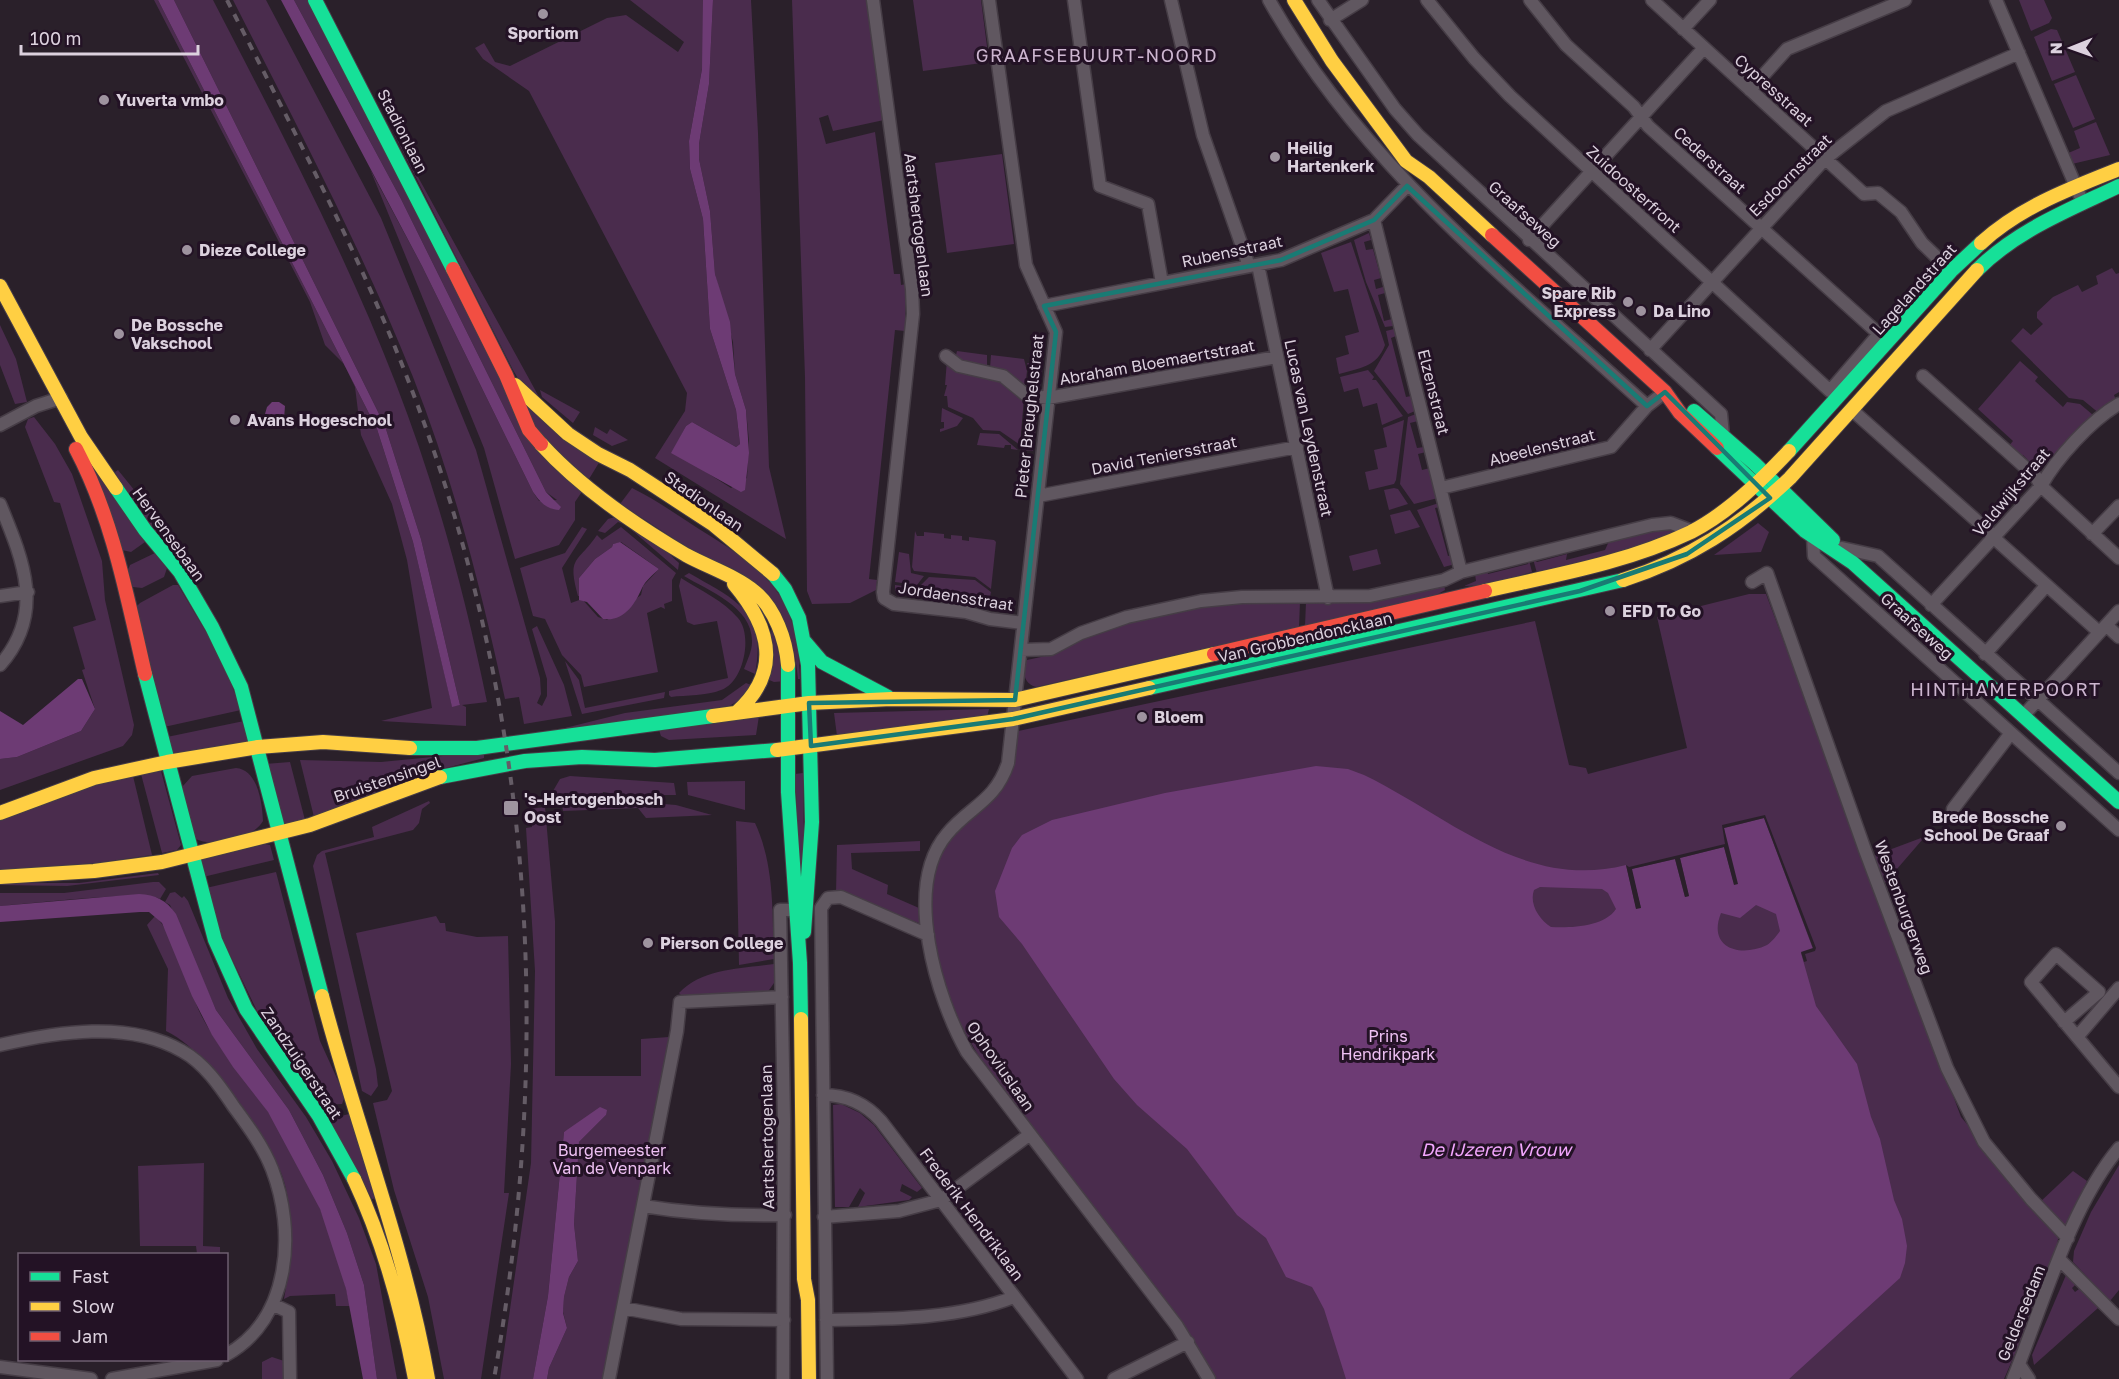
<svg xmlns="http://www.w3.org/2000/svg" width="2119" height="1379" viewBox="0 0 2119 1379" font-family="'Golos Text',sans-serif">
  <rect width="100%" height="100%" fill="#2a202a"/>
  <path fill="#4a2c4d" d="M154 0H158L377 429 413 542 452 706 460 705 421 539 385 426 174 0H213C278 126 345 252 396 384 436 487 465 594 487 702L462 705 466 707V726L381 721 432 708 407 560 392 504 361 435 355 387 344 364 325 345 310 302Z
    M233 0H266L381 218 476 450 540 678 541 694 537 703 542 706 547 696V679L532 629 537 626 564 685 572 716 524 724 519 697 505 699C481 589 454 481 413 377 361 247 296 124 233 0Z
    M294 0H309L393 160 531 441 583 490 575 502V520L559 545 515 559 484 448 370 169 422 266 533 492 539 501 557 500 546 492 401 199Z
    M630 0H703V63L689 141 690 169 703 219 710 329 736 410 740 444 736 447 692 422 686 426 673 451 731 488 747 478 749 441 746 410 735 374 733 342 715 274 710 211 699 159V144L709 84 713 0H751L758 133 769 467 786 539 655 458 685 411 687 393 529 91 483 59 475 48 484 43 495 62 510 66 607 18 626 15 678 52 684 42Z
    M792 0H867L884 120 833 131 828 115 819 118 826 144 875 132 894 274H900L901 285 906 284 905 331 895 330 869 579 877 580 876 590 850 603 812 604 807 591 805 377Z
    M913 0H981L989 62 923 71Z
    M2019 0H2044L2052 18 2049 23 2031 31Z
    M2051 29 2057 30 2075 72 2052 81 2034 37Z
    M2076 75 2095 119 2073 128 2054 84Z
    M2096 122 2110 155 2072 164 2066 154 2080 148 2074 131Z
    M390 126 539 397 536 400 525 390 513 370Z
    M1002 154 1014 244 947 253 935 163Z
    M1369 233 1371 240 1364 242 1366 250 1373 249 1381 278 1374 280 1376 289 1383 287 1385 293 1378 295 1384 321 1392 319 1393 326 1385 327 1366 282 1354 240Z
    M1351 242 1385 345C1377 367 1360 368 1339 374L1336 358 1349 354 1345 336 1359 332 1348 289 1334 292 1321 253Z
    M2112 268 2116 274 2119 273V392L2114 395 2116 400 2100 414 2083 400 2069 398 2011 341 2023 328 2031 335 2043 324 2037 318V312L2053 297 2078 285 2082 292 2098 284 2096 276Z
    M0 325 16 359 27 402 15 404 0 365Z
    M1394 329 1396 336 1391 338 1406 397 1411 396 1415 411 1408 414 1374 371 1389 345 1386 331Z
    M957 351 987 355V369L966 367 948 354 956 355Z
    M991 355 1024 359 1027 371 1025 390 990 368Z
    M947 360 997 375 1024 398 1020 445 1000 431 983 430 973 418 948 407 947 396H944L947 385H945Z
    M1034 360 1043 361 1039 395 1028 391 1030 371 1027 363 1034 364Z
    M2020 361 2038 377 2035 381 2063 407 2067 402 2080 404 2093 415 2049 463 2035 462 2034 466 2023 455 2019 458 2007 448 2013 441 1978 409Z
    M1368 370 1374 377 1372 380H1376L1403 416 1382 425 1377 403 1363 407 1358 388 1344 392 1340 377Z
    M540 390 580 412 573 423 542 397Z
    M519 399 600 461 589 479C559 460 536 431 519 399Z
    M1027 399H1039L1033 451 1022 450Z
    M942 408 963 418 957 426 940 432V429L944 428V422H941Z
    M1416 414 1418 421 1410 423 1417 448 1424 447 1426 452 1418 454 1422 470 1430 468 1438 498 1414 504 1400 484 1408 417Z
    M34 417 55 444 72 474 102 561 105 600 134 725 132 735 123 746 0 790V759L17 757 81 731 95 709 82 670 85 669 73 627 96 620 60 503 54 502 25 427 28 419Z
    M1404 420 1396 480 1394 484 1369 490 1365 472 1378 469 1374 450 1387 447 1383 428Z
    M595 427 607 434 610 429 628 440 612 446 593 435Z
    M980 433 999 434 1018 450 1011 449V445H1005L1004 448 977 445Z
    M89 454 145 542 131 552 122 550Z
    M118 470 165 528 156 532 133 506 115 472Z
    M632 488C655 499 677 515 699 529 767 571 798 594 800 679H798C794 632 779 595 737 571 728 565 717 563 707 558 677 542 649 522 620 504Z
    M1394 488 1398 489 1408 504 1389 510 1384 490Z
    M1439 503 1440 507 1435 508 1448 556 1452 555 1455 564 1444 567 1417 510Z
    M1410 510 1420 527 1395 534 1390 515Z
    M615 517C639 517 662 548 679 563L678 570 626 525 618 522 605 533 598 531 608 519Z
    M1758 523 1769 532 1761 552 1714 555Z
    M582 527 587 529 562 568 571 603 582 599 598 617 607 620 641 595 643 586 659 569 621 542 613 544 612 547 595 559 579 578 581 596H578C567 556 577 564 597 535L602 540 621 527 676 573 672 580V601L664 604 665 609 661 607 647 613 658 672 584 687 581 675 562 655 545 619 533 616 520 568 565 553Z
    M1656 528H1672L1676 532 1634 549 1537 573 1533 559 1537 562 1567 554 1566 560 1605 550 1610 539Z
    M915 531 917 536H924V532L944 534V538L951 539V535L962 536V540L969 541V537L994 540 996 542 991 589 975 577 914 571 912 567Z
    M1377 549 1381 564 1353 571 1349 556Z
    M899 552 909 554 911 573 924 576 917 585 895 582Z
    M155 553 167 568 164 577 142 588 133 587 128 570 130 565Z
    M1529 560 1532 572 1486 585 1464 586 1476 581 1475 574 1487 571 1488 574 1528 564Z
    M689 573C737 601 767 611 755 674L744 669C747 661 752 651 752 642 753 607 709 591 684 576Z
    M929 577 975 580 991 592 990 597 901 588 898 597V592L895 591V585L918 588Z
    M681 578C700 590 724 601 738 618 753 635 744 682 721 690 707 696 686 695 671 697L669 695V691L728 678 717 621 694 625 687 622 679 586Z
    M1444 584 1445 590 1431 598 1305 626 1306 602H1342Z
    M173 585H178L222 659 241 710 164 727 136 607 140 603Z
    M1749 594H1766L1961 1117 2059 1234 2056 1250 2059 1252 2004 1379H1215L1198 1348 982 1062 962 1027 944 983 928 907 931 871 955 831 994 797 1014 732 1535 621 1569 765 1586 768 1588 774 1687 748 1657 617Z
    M1300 602 1299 627 1036 687C1023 683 1022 671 1027 660L1050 655 1078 640 1128 622 1173 612 1222 603Z
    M772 624 785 681 774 682 767 679Z
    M565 661 579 680 585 708 665 692 664 698 582 714Z
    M746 683 751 685 740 700 729 706 553 731 625 713 722 700Z
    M989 709 987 717 837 736 834 713Z
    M759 716 756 735 669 740 661 736 659 730Z
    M244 721 248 742 173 754 167 737Z
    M484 752V758L423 774 314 817 300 760 381 762Z
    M290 762 305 820 281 826 265 764Z
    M236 768C258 770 262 802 263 821 253 839 212 849 194 838L182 787 192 776Z
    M161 771 181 845 177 850 162 853 141 774Z
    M803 773 804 845 801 889 795 774Z
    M133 776 152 855 97 863 0 870V821L90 786Z
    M570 776 674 783 676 795H621L603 792 601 799 676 805 712 815 646 818 638 808 563 811 562 806H554L553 791 560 779Z
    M745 781V810L688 795 687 782Z
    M429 801 430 803 422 809 419 823 413 830 325 853 376 1069 378 1086 371 1096 362 1091 313 866 317 855 322 851 374 837 372 827Z
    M545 807 555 921V1076H641V1039L669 1037 603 1379H547L549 1368 567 1328 563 1312 564 1297 569 1277 578 1261 574 1224 579 1142 606 1115 564 1132 548 1296 533 1379H500L531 1163 535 971 526 828 532 827 530 809Z
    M736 821 755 823C775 866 772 913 774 959L739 965Z
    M1921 838 1922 840 1884 884 1873 856Z
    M920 841V851L851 853 852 869 888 885 887 894 919 908V923L836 894 837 845Z
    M265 844 270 845 274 860 203 877 199 860Z
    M276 872 320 1041 345 1096 342 1104 326 1105 261 1019 221 936 206 888Z
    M158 873 159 875 67 886 0 885V883H79Z
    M153 882H159L166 889 160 899C145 890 27 904 0 906V893H64Z
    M175 892 182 898 184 896 188 901 228 998 257 1049 306 1117 332 1161 359 1218 376 1264 397 1379H377L364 1285 347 1233 323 1175 289 1110 216 1010 170 905 165 902 170 893Z
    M155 916C174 933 189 990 201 1015 220 1051 246 1080 269 1113 308 1170 336 1239 350 1306H336L335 1294 290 1296 284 1299C291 1261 295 1212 282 1175 267 1134 206 1049 166 1031L168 969 147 925Z
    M436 916 440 923H445L446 931 477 937 508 936 511 1064 504 1193H509L481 1379H444L428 1297 394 1190 373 1103 387 1100 392 1091 356 933Z
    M774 964V983L767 993 684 998 679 993C703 968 741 969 774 964Z
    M841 1104 860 1113 874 1125 922 1188 917 1192 902 1184 900 1191 912 1197 909 1200 858 1207 865 1193 860 1188 849 1207H835L833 1105Z
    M349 1114 376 1198 372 1199 330 1122 333 1118Z
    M204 1163 203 1246 220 1247V1254H197L196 1246H140L138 1166Z
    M2119 1165V1290L2110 1301 2073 1262 2074 1251 2091 1212Z
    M2073 1171 2087 1181 2065 1226 2039 1203Z
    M2066 1275 2079 1281 2072 1288 2075 1292 2083 1286 2101 1311 2098 1308 2034 1365 2032 1355Z
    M272 1357 284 1361V1379H262V1362Z"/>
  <path fill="#6d3b74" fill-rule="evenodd" d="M158 0H174L385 426 421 539 460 705 452 707 413 542 377 429Z
    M281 0H294L401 199 546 492 561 507 559 510C546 509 540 502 533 492L422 266Z
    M703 0H713L709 84 699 144V159L710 211 715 274 730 322 735 374 746 410 749 453 745 490 741 492 671 453 686 426 692 422 736 447 740 444 736 410 710 329 703 219 690 169 689 141 702 69Z
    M272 402H279L285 406 284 419 278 423 268 420 253 428 250 422 265 414 267 407Z
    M620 542 659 569C654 574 645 581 642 588 635 604 624 622 603 619L587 602 579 600V578L595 559 612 547 613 544Z
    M78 679H82L95 709 81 731 17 757 0 759V711L23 725Z
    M1316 766 1348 769 1364 775C1449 816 1524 891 1626 865L1636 908H1641L1631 869 1675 859 1685 897 1689 896 1680 858 1724 847 1734 884 1724 828 1764 818 1813 949 1801 953 1816 1006 1857 1064 1871 1117 1880 1139 1894 1200 1902 1219 1907 1246 1905 1263 1900 1278 1789 1379H1346L1324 1309 1316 1294 1312 1287 1286 1277 1266 1238 1237 1215 1187 1149 1137 1105 1114 1079 1022 944 999 917 995 891 1012 848 1022 835 1052 820 1165 793ZM1540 887 1602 889 1608 893 1616 909C1604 927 1571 928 1551 927 1539 919 1529 904 1534 890ZM1756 905 1776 914 1780 931C1777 935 1772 942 1767 945 1740 958 1707 948 1721 913L1740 918Z
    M139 894C156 895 166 900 176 914L216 1010 289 1110 323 1175 347 1233 364 1285 377 1379H363L346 1289 320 1209 268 1112 233 1067 212 1035 192 996 162 923 149 912H140L0 922V906Z
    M600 1107 607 1110 606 1115 579 1142 574 1224 578 1261 569 1277 564 1297 563 1313 567 1328 549 1368 547 1379H533L548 1296 564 1132Z"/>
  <path fill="#2a202a" d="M1765 815 1816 948 1815 951 1805 954 1807 961 1804 962 1801 952 1813 948 1764 818 1724 828 1738 884 1734 885 1724 847 1680 858 1689 896 1685 897 1675 859 1632 869 1641 908 1636 909 1626 865 1629 867 1725 844 1722 825Z"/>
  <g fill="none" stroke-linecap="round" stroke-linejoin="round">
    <defs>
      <path id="street" d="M873 0 912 289 913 314 883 592 884 598 894 604 966 612 990 619 1023 623
        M989 0 1026 265 1056 332 1008 763C995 802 970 806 947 834 902 887 937 999 967 1052L1177 1326 1209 1379
        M1074 0 1100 186 1148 204 1162 283
        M1171 0 1203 135 1249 266
        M1269 0C1361 164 1510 281 1647 406
        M1318 0 1395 109 1418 135 1721 414 1723 435
        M1427 0 1474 58 1510 96 1830 391 1879 334 1648 126 1634 107 1566 45 1530 0
        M1652 0 1864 194 1878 193 1901 212 1922 243 1951 271
        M1996 0 2083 203
        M1330 20 1362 0
        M1683 29 1710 0
        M1750 90 1787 49 1905 0
        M1374 220 1461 572
        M1529 240 1704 48
        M1258 265 1328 598
        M1044 306 1281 260 1374 220 1407 186
        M1650 350 1825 159 1886 111 2019 53
        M946 356 959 366 1003 376 1026 395 1048 398 1277 357
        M1923 376 2036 477 2041 486 2119 558
        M1852 410 1995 537
        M0 425 36 406 61 398
        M1441 488 1611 447 1647 406 1665 392
        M1038 496 1297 447
        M0 504C23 560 46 613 0 665
        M2092 534 2119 506
        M1813 537 1814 556 2119 830
        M1994 538 2099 632
        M1842 548 1878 556 2119 773
        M1752 582 1767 573 1865 850 1947 1068 1984 1142 2031 1199 2068 1238
        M0 596 28 592
        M1931 605 2041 486C2056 459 2091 420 2119 404
        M2106 625 2119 637
        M1021 650 1051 649 1081 633 1127 617 1201 601 1242 597 1370 596 1444 580 1461 572 1652 525 1671 523 1692 531
        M1985 654 2046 586
        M2023 716 2119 611
        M1953 809 2011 733
        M2064 1022 2099 992 2056 954 2031 982 2119 1087
        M2077 1037 2119 988
        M0 1045C56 1032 129 1020 182 1051 204 1063 220 1086 234 1107 248 1126 263 1146 272 1169 296 1231 291 1319 226 1355
        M823 1095C846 1095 866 1104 881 1121L1077 1379
        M643 1206C691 1214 736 1216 785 1215
        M824 1217 899 1211 941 1200 1029 1135
        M2060 1260 2119 1319
        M274 1305 289 1312 290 1379
        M623 1308 681 1319 784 1320
        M826 1320C889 1319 955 1320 1014 1297
        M2019 1364 2029 1379
        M0 1367 91 1379
        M112 1379 217 1360
        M609 1379 677 1031 680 1002 782 997
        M783 1379 784 1120 780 910H795
        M827 1379 821 908 828 898 841 897 928 935
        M1114 1379 1188 1342
        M2013 1379C2042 1308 2070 1206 2119 1148"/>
      <path id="fast" d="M315 0 453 269
        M1977 270C2017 230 2069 210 2119 186
        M1694 411 1754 463 1833 540
        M1717 448 1805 531 1853 563 2119 802
        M1789 451 1951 271 1981 243
        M116 488 145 530 180 572 212 627 241 687 322 996
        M773 574 785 589 799 618 808 665 812 822 804 932
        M805 642 822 662 888 697
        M788 665V792L800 963 801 1019
        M145 674 215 940 246 1009 319 1116 354 1179
        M1149 688 1623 580
        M410 748H477L713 716
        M440 777 525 761 582 757 655 760 777 750"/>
      <path id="slow" d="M1294 0 1332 61 1406 161 1429 177 1492 235
        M1981 243C2020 207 2071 188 2119 169
        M0 286 81 437 116 488
        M515 385 568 434 598 454 630 470 714 525 773 574
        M541 444C581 488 635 525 686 555 708 567 736 576 755 592 775 609 786 640 788 665
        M1623 580C1689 559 1740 526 1790 478L1977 270
        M734 584C770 627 783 671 736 713
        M1485 591C1555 575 1626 563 1691 532 1728 513 1761 481 1789 451
        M713 716 809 703 891 699 1015 700 1214 654
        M777 750 1013 719 1149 688
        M0 813 94 778 167 762 258 747 323 742 410 748
        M0 877 94 871 162 862 310 825 440 777
        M322 996C356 1125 405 1248 428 1379
        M801 1019 804 1279 808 1300 809 1379
        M354 1179C384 1243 402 1310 415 1379"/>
      <path id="jam" d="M1492 235 1665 392 1680 413 1717 448
        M453 269 506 375 529 430 541 444
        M76 449C113 519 127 597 145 674
        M1214 654 1485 591"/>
    </defs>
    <use href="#street" stroke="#463d46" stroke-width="15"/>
    <use href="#fast" stroke="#463d46" stroke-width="16"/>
    <use href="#slow" stroke="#463d46" stroke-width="16"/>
    <use href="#jam" stroke="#463d46" stroke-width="16"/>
    <use href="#street" stroke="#605760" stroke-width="12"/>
    <use href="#fast" stroke="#16e098" stroke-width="14"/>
    <use href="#slow" stroke="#ffcf43" stroke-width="14"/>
    <use href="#jam" stroke="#f24e42" stroke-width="14"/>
    <path stroke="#655c66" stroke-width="4" stroke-dasharray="8 8" stroke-linecap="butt" d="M227 0C291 126 359 252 410 385 534 708 554 1039 494 1379"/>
  </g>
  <path fill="none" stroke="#197b74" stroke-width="4.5" stroke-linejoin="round" d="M1407 186 1647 406 1665 392 1770 498 1687 554 1580 591 1013 719 811 746 809 703 1015 700 1056 332 1044 306 1281 260 1374 220Z"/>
  <g fill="#9e939f" stroke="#231225" stroke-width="2">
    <circle cx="543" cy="14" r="6"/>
    <circle cx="104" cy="100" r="6"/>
    <circle cx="1275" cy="157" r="6"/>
    <circle cx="187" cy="250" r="6"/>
    <circle cx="1628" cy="302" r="6"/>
    <circle cx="1641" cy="311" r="6"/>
    <circle cx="119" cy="334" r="6"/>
    <circle cx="235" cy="420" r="6"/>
    <circle cx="1610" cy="611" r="6"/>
    <circle cx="1142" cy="717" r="6"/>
    <rect x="503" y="800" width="16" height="16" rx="3"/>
    <circle cx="2061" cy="826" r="6"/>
    <circle cx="648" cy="943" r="6"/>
  </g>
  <g text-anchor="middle" stroke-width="6" stroke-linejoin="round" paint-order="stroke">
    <g font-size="16" font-weight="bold" fill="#dcd1de" stroke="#231225" text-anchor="start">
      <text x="543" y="39" text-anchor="middle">Sportiom</text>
      <text x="116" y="106">Yuverta vmbo</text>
      <text x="1287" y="154">Heilig<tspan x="1287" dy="18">Hartenkerk</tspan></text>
      <text x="199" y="256">Dieze College</text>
      <text x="1616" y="299" text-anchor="end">Spare Rib<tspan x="1616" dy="18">Express</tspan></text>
      <text x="1653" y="317">Da Lino</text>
      <text x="131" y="331">De Bossche<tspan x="131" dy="18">Vakschool</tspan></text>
      <text x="247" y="426">Avans Hogeschool</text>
      <text x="1622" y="617">EFD To Go</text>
      <text x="1154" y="723">Bloem</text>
      <text x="524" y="805">'s-Hertogenbosch<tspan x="524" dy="18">Oost</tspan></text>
      <text x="2049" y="823" text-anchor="end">Brede Bossche<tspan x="2049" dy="18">School De Graaf</tspan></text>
      <text x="660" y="949">Pierson College</text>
    </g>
    <g font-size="16" fill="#dcd1de" stroke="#231225">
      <text transform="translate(1774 90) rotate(42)" y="6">Cypresstraat</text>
      <text transform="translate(403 131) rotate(63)" y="6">Stadionlaan</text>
      <text transform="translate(1710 160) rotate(42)" y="6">Cederstraat</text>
      <text transform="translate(1790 175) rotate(-45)" y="6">Esdoornstraat</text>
      <text transform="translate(1634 189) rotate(42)" y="6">Zuidoosterfront</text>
      <text transform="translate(1525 214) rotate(42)" y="6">Graafseweg</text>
      <text transform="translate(919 225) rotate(83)" y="6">Aartshertogenlaan</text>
      <text transform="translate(1232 251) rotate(-12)" y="6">Rubensstraat</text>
      <text transform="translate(1914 289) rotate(-48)" y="6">Lagelandstraat</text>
      <text transform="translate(1157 362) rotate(-10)" y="6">Abraham Bloemaertstraat</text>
      <text transform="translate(1434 392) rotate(76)" y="6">Elzenstraat</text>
      <text transform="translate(1029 416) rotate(-84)" y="6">Pieter Breughelstraat</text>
      <text transform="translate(1309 428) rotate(78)" y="6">Lucas van Leydenstraat</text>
      <text transform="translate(1542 447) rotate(-14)" y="6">Abeelenstraat</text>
      <text transform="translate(1164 455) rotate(-11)" y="6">David Teniersstraat</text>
      <text transform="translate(2011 492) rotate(-50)" y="6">Veldwijkstraat</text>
      <text transform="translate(704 501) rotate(35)" y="6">Stadionlaan</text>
      <text transform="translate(169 534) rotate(54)" y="6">Hervensebaan</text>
      <text transform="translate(956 596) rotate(9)" y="6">Jordaensstraat</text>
      <text transform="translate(1917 626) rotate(42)" y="6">Graafseweg</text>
      <text transform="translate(1305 637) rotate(-13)" y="6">Van Grobbendoncklaan</text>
      <text transform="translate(387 779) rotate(-19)" y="6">Bruistensingel</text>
      <text transform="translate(1904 907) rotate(70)" y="6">Westenburgerweg</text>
      <text transform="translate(302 1063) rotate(56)" y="6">Zandzuigerstraat</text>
      <text transform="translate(1001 1066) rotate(55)" y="6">Ophoviuslaan</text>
      <text transform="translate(767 1137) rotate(-91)" y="6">Aartshertogenlaan</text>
      <text transform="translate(972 1214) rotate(53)" y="6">Frederik Hendriklaan</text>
      <text transform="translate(2021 1313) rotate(-68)" y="6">Geldersedam</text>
    </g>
    <g font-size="16" fill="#efc1f4" stroke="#231225">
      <text x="1388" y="1042">Prins<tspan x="1388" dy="18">Hendrikpark</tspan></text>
      <text x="612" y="1156">Burgemeester<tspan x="612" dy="18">Van de Venpark</tspan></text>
    </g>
    <g font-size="18" letter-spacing="1.5" fill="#cdb6d0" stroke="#231225">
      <text x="1097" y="62">GRAAFSEBUURT-NOORD</text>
      <text x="2006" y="696">HINTHAMERPOORT</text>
    </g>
    <g font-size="18" font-style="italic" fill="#f2a6fd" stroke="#231225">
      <text x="1496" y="1156">De IJzeren Vrouw</text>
    </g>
  </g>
  <rect x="18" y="1253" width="210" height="108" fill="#231225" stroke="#6d5e6f" stroke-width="1.5"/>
  <rect x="30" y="1272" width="30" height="9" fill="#16e098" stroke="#6d5e6f" stroke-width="1.5"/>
  <text x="72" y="1283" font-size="18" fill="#dcd1de">Fast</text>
  <rect x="30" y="1302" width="30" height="9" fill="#ffcf43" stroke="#6d5e6f" stroke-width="1.5"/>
  <text x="72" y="1313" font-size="18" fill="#dcd1de">Slow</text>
  <rect x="30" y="1332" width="30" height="9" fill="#f24e42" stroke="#6d5e6f" stroke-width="1.5"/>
  <text x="72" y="1343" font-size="18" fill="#dcd1de">Jam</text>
  <g transform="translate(2071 48) rotate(269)" stroke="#231225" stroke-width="4.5" paint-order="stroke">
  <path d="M0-4.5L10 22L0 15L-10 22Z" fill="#dcd1de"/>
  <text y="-9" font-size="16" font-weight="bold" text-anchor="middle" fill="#dcd1de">N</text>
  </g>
  <path d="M21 45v9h177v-9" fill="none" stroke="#dcd1de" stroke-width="3"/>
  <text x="30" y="45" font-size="18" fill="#dcd1de" stroke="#231225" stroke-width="4.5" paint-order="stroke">100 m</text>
</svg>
